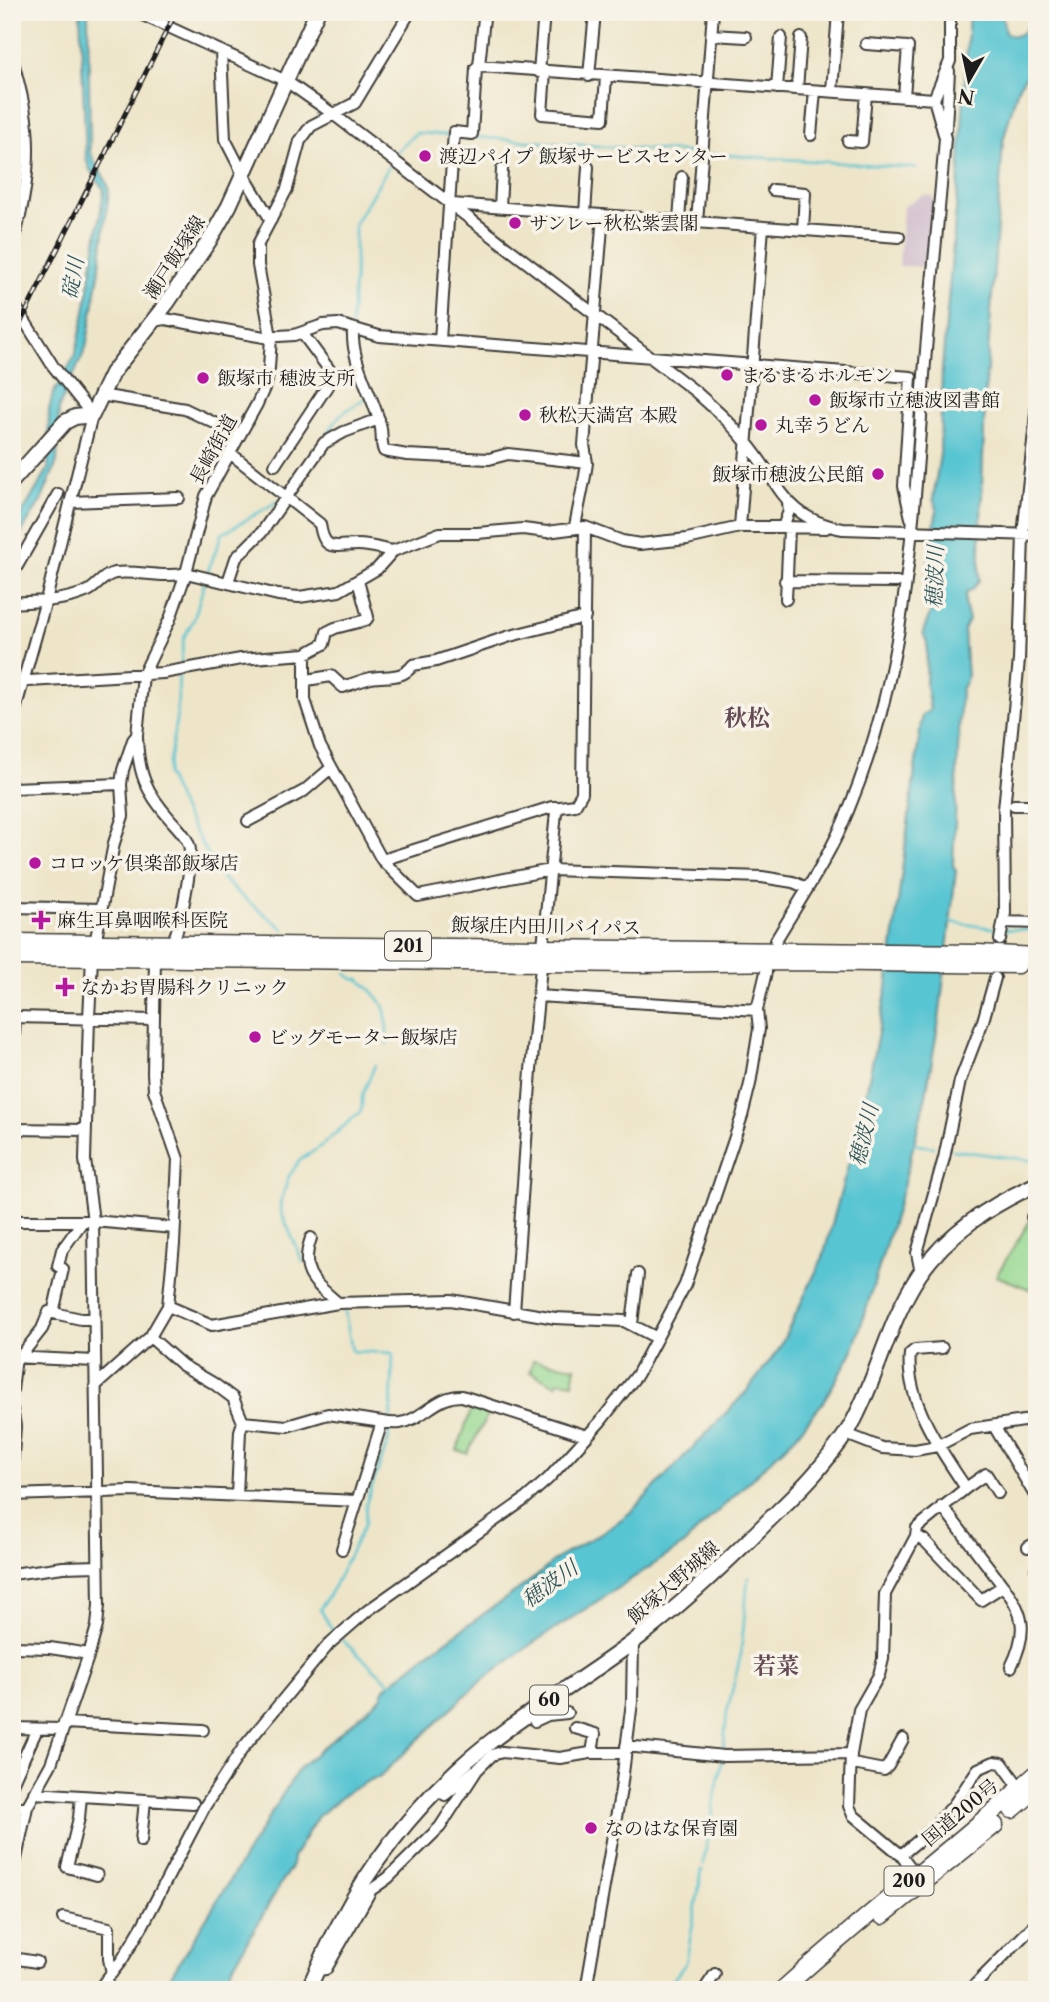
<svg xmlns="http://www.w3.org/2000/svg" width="1049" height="2002" viewBox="0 0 1049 2002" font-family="'Libre Caslon Text','Noto Serif JP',serif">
  <rect width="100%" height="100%" fill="#f7f3e8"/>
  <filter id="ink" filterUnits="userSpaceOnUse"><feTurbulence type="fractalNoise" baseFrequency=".0143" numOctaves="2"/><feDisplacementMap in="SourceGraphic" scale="14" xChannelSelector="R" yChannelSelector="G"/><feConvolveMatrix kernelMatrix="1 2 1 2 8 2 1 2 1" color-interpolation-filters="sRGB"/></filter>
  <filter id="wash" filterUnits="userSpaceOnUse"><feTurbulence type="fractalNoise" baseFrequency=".00686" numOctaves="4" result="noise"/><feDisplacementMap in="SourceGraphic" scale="28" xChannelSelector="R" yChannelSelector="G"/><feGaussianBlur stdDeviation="1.57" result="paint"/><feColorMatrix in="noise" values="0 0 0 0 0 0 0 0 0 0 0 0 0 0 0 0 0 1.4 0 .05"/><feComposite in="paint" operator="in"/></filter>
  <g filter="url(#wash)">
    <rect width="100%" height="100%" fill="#eee5c9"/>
    <path fill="#d0bdcd" d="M923 195 933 196 926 267 899 266 903 207Z"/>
    <path fill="#95d890" stroke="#587a56" stroke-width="2" d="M1031 1219H1037V1292L996 1276Z
      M533 1360 576 1367 573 1383 558 1381 556 1385 530 1372Z
      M474 1402 491 1409 467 1454 457 1450Z"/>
    <path fill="#59c5d2" stroke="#3a7077" stroke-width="2" d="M80 12H88L90 151C95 168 107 176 109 190L99 274 86 348 59 407 57 462 42 499 12 548V531L48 469 49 410 53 394 75 356 85 312 102 203 104 190 90 170 86 158Z
      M969 12H1002L1005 33C1023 43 1028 24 1037 12V61L1018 87 1003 141 985 397 979 581 972 590 966 592 965 605 969 620 964 630 967 678 961 690 960 706 953 865 956 871 939 1020 926 1095 903 1187 867 1307 852 1352 824 1401 795 1437 682 1546 530 1645 475 1686 379 1777C368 1779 363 1786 353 1788L318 1816 293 1857 292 1865C266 1907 245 1949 218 1990H162L299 1768 381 1698 385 1688 426 1655 537 1576 556 1559 611 1527 632 1511 746 1392 779 1349 823 1257 861 1118 887 988 922 715 930 710 926 686 927 643 923 632 934 603 927 579 937 508 933 499 940 454 942 368 959 177Z"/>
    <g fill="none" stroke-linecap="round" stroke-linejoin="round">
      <path stroke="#59c5d2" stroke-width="2.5" d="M473 137 696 153
        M395 153 416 133 447 135
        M710 154 916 168
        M351 325 355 268V223L389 166
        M325 437 340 415 367 397
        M208 571 222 534 278 501
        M181 663 184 637 194 619 205 581
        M179 675 177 714 167 775 184 813 220 876 241 896 284 929
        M950 922 999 929
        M1005 929 1037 930
        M346 974 353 979H359C387 1004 387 1006 387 1044
        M912 1144 933 1147
        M953 1150 1037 1161
        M303 1262 281 1212 280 1204 289 1176 300 1160 320 1147 359 1113 362 1108V1096L375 1065
        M344 1307 352 1351 393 1353 391 1418
        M334 1633 320 1609 334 1586 365 1523 366 1503 388 1442 390 1425
        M342 1640 391 1684
        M723 1753 727 1712 741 1654 748 1577
        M703 1864 722 1759
        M667 1988 686 1963 702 1870"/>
    </g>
  </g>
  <g filter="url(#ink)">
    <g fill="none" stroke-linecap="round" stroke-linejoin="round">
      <defs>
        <path id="minor" d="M136 12 286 81 333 114 696 392C714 408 731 423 746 442 781 483 782 518 843 529L1037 535
          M712 35 746 37
          M866 44 908 47 904 96
          M221 51 225 139 243 174 271 220
          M12 58C18 81 25 104 27 128 31 168 23 208 12 247
          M479 66 934 99
          M539 72 544 12
          M545 72 542 114 603 119 606 77
          M589 76 595 12
          M777 88 781 37
          M797 89 801 38
          M832 91 838 12
          M946 128 949 71
          M811 135 815 91
          M848 141 862 142 866 94
          M773 190 805 193 803 230
          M452 204 899 237
          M500 207 502 169
          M585 214 588 167
          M679 221 682 177
          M697 222 713 12
          M12 301 53 366 92 415 46 600 12 721
          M153 321 165 319 264 337 294 335 323 325 338 324 379 336 911 377 904 486 911 518
          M353 330C351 362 372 393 380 424 383 433 380 442 384 451L407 455 489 459 508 454 587 463
          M440 340 454 132 472 134 476 68 479 66 484 18 479 12
          M100 395 185 409 240 435
          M230 453 320 524C324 553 335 545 358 545 370 545 382 549 393 551
          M275 465 334 376 302 333
          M70 502 179 498
          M575 526 585 476 587 463 584 445 603 215
          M740 527 763 227
          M783 527 826 528
          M12 575 58 494
          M785 581 897 582
          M228 582 236 558 262 532 324 443 344 432 379 419
          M786 599 789 528
          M12 603C38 601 64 602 88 591 98 586 103 575 115 573 139 570 163 579 186 573L278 595 299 597 339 591 377 569 393 551 440 533H477L523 529 547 532 585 527 622 541 640 544 687 539 740 527H783L789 511 788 503
          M305 654V700L320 746 382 860 418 896 550 870 762 877 793 882 807 888
          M307 680 331 676 343 687C352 684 362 680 371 678 387 675 402 680 413 665L436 661 510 636 585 617
          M12 682 163 673 241 659 305 654 324 644 327 632 335 628 366 620 368 617 358 581
          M12 788 121 784
          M1014 805H1037
          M248 821 304 791 331 768
          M382 860 552 807H560
          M12 907 101 909
          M1004 922 1037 923
          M776 940C801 898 830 856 848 811 907 670 913 525 924 375 930 296 939 217 945 138L934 99 950 61V12
          M1000 940 1005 913 1004 809 1019 660 1023 535 1037 404
          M95 944 114 843 123 816 121 784 123 770 133 740 137 735 143 675 170 619 186 573 206 496 257 404 266 384 269 368 271 337 258 265V244L287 189 300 141 311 126 355 103 410 12
          M538 996 757 1010
          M12 1074 15 1017 154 1020
          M12 1129 86 1130
          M1032 1217H1037
          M12 1221H93L174 1228
          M311 1238C299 1273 314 1282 338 1303
          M921 1273 917 1253 944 1158 960 1081 983 1021 995 978
          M168 1306 212 1325 338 1303 451 1300 555 1318 624 1321 657 1338
          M514 1312 531 1070 556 812 560 807 575 805 582 793 585 527
          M53 1313 63 1269 58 1266 62 1250 82 1222
          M632 1324 638 1274
          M150 1337 182 1365 213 1383 233 1398 243 1422 287 1426 328 1414 382 1422 342 1549
          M12 1357 95 1361
          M20 1357 42 1329 49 1312 81 1319H94
          M95 1386 150 1337 168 1306 174 1244 178 1159 154 1090 153 1073 155 959C160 955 168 950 171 945 180 930 194 861 189 845 186 835 177 827 170 819 146 792 138 773 137 737
          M12 1390 16 1357
          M12 1409 15 1426 12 1471
          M382 1422C388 1423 394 1424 400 1423 423 1420 436 1395 462 1396L587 1436
          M994 1426 1037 1499
          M846 1434 882 1448 915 1450 937 1446 970 1429 1037 1419
          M966 1488 986 1474 998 1493
          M12 1495 131 1491 357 1501
          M237 1495 240 1431 243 1422
          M916 1536 924 1540 981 1600 1003 1586 942 1506
          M1028 1547 1037 1542
          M1036 1569H1037
          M12 1574 63 1567 98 1566
          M1003 1586C1026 1614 1027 1634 1011 1667
          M12 1647 50 1648 89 1654
          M530 1713 535 1721 548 1715 567 1713
          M64 1723 203 1730
          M12 1728 62 1729
          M575 1728 595 1734 592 1753
          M626 1746 724 1756 851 1754
          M853 1764 884 1770 888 1766 903 1739
          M12 1784 37 1729
          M438 1789 445 1795 474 1771
          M34 1793 193 1803
          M81 1796 79 1818 67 1867 97 1875
          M12 1807H27
          M141 1841 145 1800
          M901 1855 931 1830 953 1806 978 1769 994 1762 1002 1763 1020 1788
          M916 1875 901 1855 853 1815 849 1806 851 1754 859 1710 879 1675 883 1659 885 1594 916 1536 917 1528 966 1488C941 1451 905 1400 910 1354L915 1350 942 1348
          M12 1878 27 1807 51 1764 89 1654 97 1626 99 1605 93 1221 85 1160 89 1018 92 958
          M63 1918 109 1928V1959L112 1973
          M12 1958 37 1962
          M317 1970 326 1969 371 1890 388 1878 440 1827 477 1770 492 1755 502 1752 560 1758 590 1753H625
          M98 1990 122 1960 143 1925 205 1806 243 1748 329 1644 367 1611 524 1500 548 1479 600 1422 637 1375 685 1285 742 1116 750 1084 759 1029 757 1010 766 972
          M586 1990 621 1789 632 1702 633 1642
          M704 1990 715 1974
          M970 1990 1037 1922"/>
        <path id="major" d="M12 481 65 422 75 417 92 415 112 373 167 303 209 241 229 206 317 12
          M308 1990C319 1966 329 1942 342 1919 371 1864 411 1813 457 1770 511 1720 575 1686 633 1642 680 1606 724 1565 766 1523 783 1506 801 1490 817 1471 832 1453 848 1434 858 1412 880 1367 891 1317 919 1275 948 1232 991 1205 1037 1184"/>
        <path id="highway" d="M12 942 978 953 1037 956
          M12 957 637 964 800 962 1018 965
          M1012 1810 1037 1789
          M882 1916 995 1825
          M782 1990C864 1915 954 1848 1037 1773"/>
      </defs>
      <use href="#minor" stroke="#3c3a36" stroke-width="14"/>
      <use href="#major" stroke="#3c3a36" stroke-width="18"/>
      <use href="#highway" stroke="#3c3a36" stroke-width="19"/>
      <use href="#minor" stroke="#fff" stroke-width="10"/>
      <use href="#major" stroke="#fff" stroke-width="14"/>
      <use href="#highway" stroke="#fff" stroke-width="16"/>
      <defs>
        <path id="rail" d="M12 340 176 12"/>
      </defs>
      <use href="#rail" stroke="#1c1c1c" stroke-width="5"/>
      <use href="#rail" stroke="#f7f3e8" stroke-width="2.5" stroke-dasharray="8" stroke-linecap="butt"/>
    </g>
  </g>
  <g fill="#b5179e" stroke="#f7f3e8" stroke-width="2.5">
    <circle cx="425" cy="156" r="7"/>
    <circle cx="515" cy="223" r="7"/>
    <circle cx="727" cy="375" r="7"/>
    <circle cx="203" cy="378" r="7"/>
    <circle cx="815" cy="400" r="7"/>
    <circle cx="525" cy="415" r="7"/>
    <circle cx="761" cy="425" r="7"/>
    <circle cx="878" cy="474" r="7"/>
    <circle cx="35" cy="863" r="7"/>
    <path d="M37.5 909.5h7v7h7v7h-7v7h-7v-7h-7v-7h7z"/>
    <path d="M61.5 976.5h7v7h7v7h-7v7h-7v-7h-7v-7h7z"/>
    <circle cx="255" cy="1037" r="7"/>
    <circle cx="591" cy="1828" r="7"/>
  </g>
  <g text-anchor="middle" stroke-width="7" stroke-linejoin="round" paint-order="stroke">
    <g fill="#f7f3e8" stroke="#5e5c59" stroke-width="2">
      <rect x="385" y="931.5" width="46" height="29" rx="5"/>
      <rect x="530" y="1685.5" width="38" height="29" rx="5"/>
      <rect x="884.5" y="1866.5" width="49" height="29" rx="5"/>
    </g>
    <g font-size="18" font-weight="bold" fill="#1c1c1c">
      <text x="408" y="952">201</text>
      <text x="549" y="1706">60</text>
      <text x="909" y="1887">200</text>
    </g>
    <g font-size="19" fill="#1c1c1c" stroke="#f7f3e8" text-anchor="start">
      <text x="439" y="163">渡辺パイプ 飯塚サービスセンター</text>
      <text x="529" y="230">サンレー秋松紫雲閣</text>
      <text x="741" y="382">まるまるホルモン</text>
      <text x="217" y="385">飯塚市 穂波支所</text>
      <text x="829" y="407">飯塚市立穂波図書館</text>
      <text x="539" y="422">秋松天満宮 本殿</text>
      <text x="775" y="432">丸幸うどん</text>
      <text x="864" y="481" text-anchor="end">飯塚市穂波公民館</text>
      <text x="49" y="870">コロッケ倶楽部飯塚店</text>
      <text x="57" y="927">麻生耳鼻咽喉科医院</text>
      <text x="81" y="994">なかお胃腸科クリニック</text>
      <text x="269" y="1044">ビッグモーター飯塚店</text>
      <text x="605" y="1835">なのはな保育園</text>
    </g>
    <g font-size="19" fill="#1c1c1c" stroke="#f7f3e8">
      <text transform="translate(174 257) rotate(-57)" y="7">瀬戸飯塚線</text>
      <text transform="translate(213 449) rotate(-61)" y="7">長崎街道</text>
      <text transform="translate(546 926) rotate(1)" y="7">飯塚庄内田川バイパス</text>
      <text transform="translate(673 1582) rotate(-41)" y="7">飯塚大野城線</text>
      <text transform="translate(960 1812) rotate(-40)" y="7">国道200号</text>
    </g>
    <g font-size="21" font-style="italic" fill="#31575c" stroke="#f7f3e8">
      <text transform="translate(73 278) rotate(-80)" y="7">碇川</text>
      <text transform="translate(935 577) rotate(-88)" y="7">穂波川</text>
      <text transform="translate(864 1135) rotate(-76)" y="7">穂波川</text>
      <text transform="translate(550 1584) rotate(-36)" y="7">穂波川</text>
    </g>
    <g font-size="23" font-weight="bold" fill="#644a55" stroke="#f7f3e8">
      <text x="747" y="726">秋松</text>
      <text x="776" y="1674">若菜</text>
    </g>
  </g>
  <rect width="1049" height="2002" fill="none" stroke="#f7f3e8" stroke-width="42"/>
  <g transform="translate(969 80) rotate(189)" stroke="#f7f3e8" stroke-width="5" paint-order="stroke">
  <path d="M0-5L12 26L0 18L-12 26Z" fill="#1c1c1c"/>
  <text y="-10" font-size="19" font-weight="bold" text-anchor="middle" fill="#1c1c1c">N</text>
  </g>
</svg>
